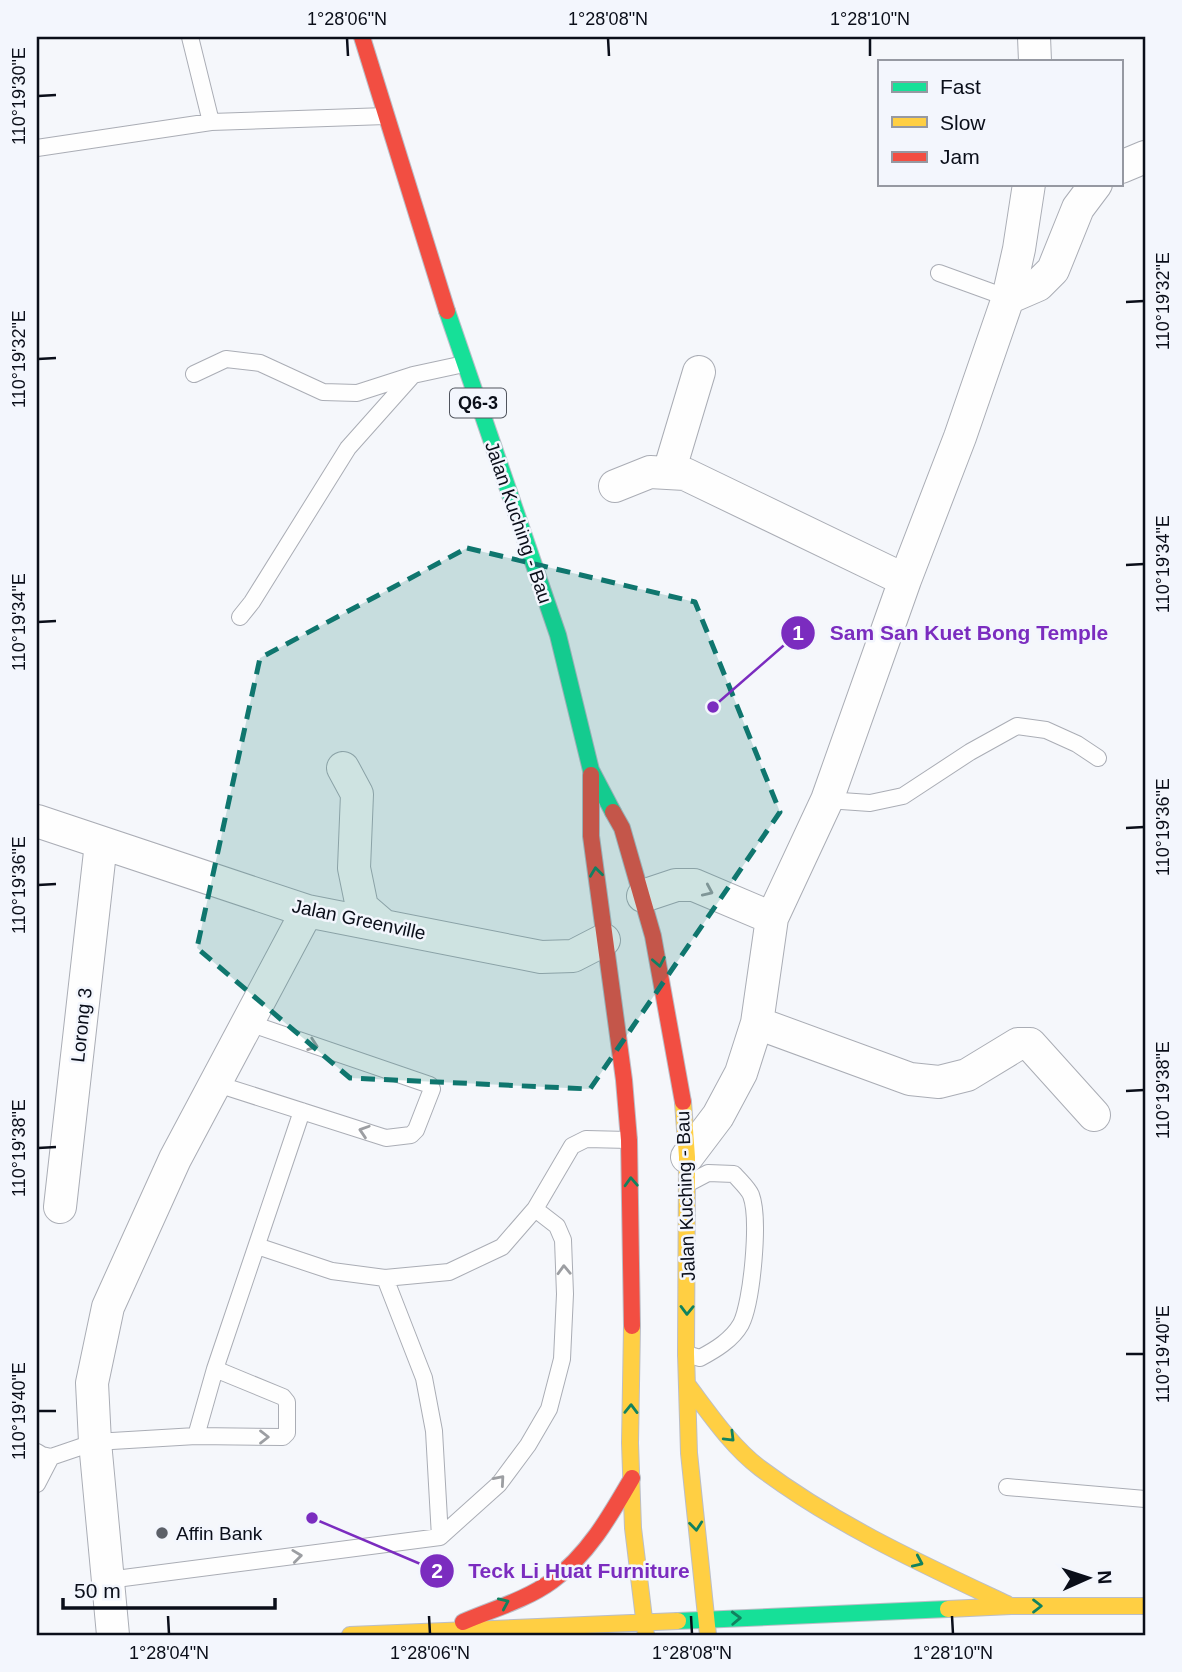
<svg xmlns="http://www.w3.org/2000/svg" width="1182" height="1672" viewBox="0 0 1182 1672" font-family="Arial,sans-serif">
  <rect width="100%" height="100%" fill="#f5f7fb"/>
  <g fill="none" stroke-linecap="round" stroke-linejoin="round">
    <defs>
      <path id="lane" d="M190 37 211 122
        M37 148 211 122 386 116
        M939 273 1008 298
        M194 374 226 359 260 363 323 392 357 393 413 375 464 364
        M240 617 252 602 348 448 413 375
        M827 800 870 803 903 796 970 752 1017 726 1046 730 1077 744 1098 758
        M217 1084 386 1138 411 1135 416 1130 432 1089 430 1085 249 1023
        M257 1246 332 1271 385 1278 449 1272 502 1247 535 1209 572 1146 586 1139 629 1140
        M385 1278 424 1378 434 1431 440 1537
        M686 1354 700 1358C715 1350 732 1340 741 1324 752 1302 760 1219 751 1195 748 1188 739 1180 734 1174L708 1173 689 1183
        M196 1436 283 1437 287 1433V1402L283 1397 215 1369
        M37 1452 42 1455 51 1457 95 1442 196 1436 215 1369 302 1111
        M37 1484 51 1457
        M1007 1487 1145 1499
        M108 1580 440 1537 499 1484 528 1445 549 1409 562 1359 565 1294 563 1240 557 1226 535 1209"/>
      <path id="street" d="M1034 37 1035 61
        M1121 167 1145 157
        M1008 298 1038 285 1053 270 1078 208 1096 184
        M669 472 699 372
        M615 486 650 472 685 474 905 580
        M343 768 357 794 354 868 362 907 384 926
        M37 821 307 911 541 957 573 956 604 940
        M643 896 676 885H694L772 918
        M757 1023 910 1079 939 1082 967 1075 1018 1044H1030L1094 1115
        M687 1157 718 1116 741 1073 757 1023 772 918 827 800 905 580 960 437 1008 298 1019 249 1029 184
        M60 1207 101 843
        M113 1635 95 1442 92 1383 108 1307 175 1159 307 911"/>
      <path id="fast" d="M447 311 558 635 591 770 613 812
        M678 1621 948 1609"/>
      <path id="slow" d="M683 1102 687 1157 686 1354 689 1453 708 1635
        M632 1326 630 1443 633 1528 646 1635
        M687 1384C709 1413 731 1446 760 1468 836 1525 922 1564 1007 1604
        M948 1609 1011 1606H1145
        M350 1635 678 1621"/>
      <path id="jam" d="M362 37 447 311
        M591 775V836L624 1080 629 1140 632 1326
        M613 812 622 828 653 936 683 1102
        M463 1622C493 1609 526 1600 552 1581 588 1555 610 1516 632 1478"/>
    </defs>
    <use href="#lane" stroke="#aaadb5" stroke-width="18"/>
    <use href="#street" stroke="#aaadb5" stroke-width="34"/>
    <use href="#fast" stroke="#bbbec7" stroke-width="18"/>
    <use href="#slow" stroke="#bbbec7" stroke-width="18"/>
    <use href="#jam" stroke="#bbbec7" stroke-width="18"/>
    <use href="#lane" stroke="#fefefe" stroke-width="16"/>
    <use href="#street" stroke="#fefefe" stroke-width="32"/>
    <use href="#fast" stroke="#16e098" stroke-width="16"/>
    <use href="#slow" stroke="#ffcf43" stroke-width="16"/>
    <use href="#jam" stroke="#f24e42" stroke-width="16"/>
  </g>
  <defs><path id="oneway-chevron" d="M-2-3.5L2.5 0L-2 3.5" fill="none" stroke-width="1.6" stroke-linecap="round" stroke-linejoin="round" transform="scale(1.75)"/></defs>
  <g stroke="#11825f">
    <use href="#oneway-chevron" transform="translate(596 872) rotate(-97)"/>
    <use href="#oneway-chevron" transform="translate(659 962) rotate(79)"/>
    <use href="#oneway-chevron" transform="translate(631 1182) rotate(-93)"/>
    <use href="#oneway-chevron" transform="translate(687 1310) rotate(91)"/>
    <use href="#oneway-chevron" transform="translate(631 1409) rotate(-89)"/>
    <use href="#oneway-chevron" transform="translate(730 1437) rotate(45)"/>
    <use href="#oneway-chevron" transform="translate(696 1526) rotate(84)"/>
    <use href="#oneway-chevron" transform="translate(918 1562) rotate(24)"/>
    <use href="#oneway-chevron" transform="translate(504 1603) rotate(-24)"/>
    <use href="#oneway-chevron" transform="translate(1037 1606)"/>
    <use href="#oneway-chevron" transform="translate(736 1618) rotate(-2)"/>
  </g>
  <g stroke="#9c9ea2">
    <use href="#oneway-chevron" transform="translate(708 891) rotate(24)"/>
    <use href="#oneway-chevron" transform="translate(313 1045) rotate(19)"/>
    <use href="#oneway-chevron" transform="translate(364 1131) rotate(-162)"/>
    <use href="#oneway-chevron" transform="translate(564 1270) rotate(-92)"/>
    <use href="#oneway-chevron" transform="translate(264 1437)"/>
    <use href="#oneway-chevron" transform="translate(500 1480) rotate(-49)"/>
    <use href="#oneway-chevron" transform="translate(297 1556) rotate(-7)"/>
  </g>
  <path fill="#0f766e" fill-opacity="0.2" stroke="#0f766e" stroke-width="5" stroke-dasharray="14 9" stroke-linejoin="round" d="M467 548 695 602 780 812 590 1089 350 1078 197 948 260 658Z"/>
  <path fill="none" stroke="#0a0e19" stroke-width="2.5" d="M347 38 348 56M608 38 609 56M870 38V56M38 96 56 95M1126 302 1144 301M38 359 56 358M1126 565 1144 564M38 622 56 621M1126 828 1144 827M38 885 56 884M1126 1091 1144 1090M38 1148 56 1147M1126 1354H1144M38 1411H56M168 1616 169 1634M429 1616 430 1634M691 1616 692 1634M952 1616 953 1634"/>
  <circle fill="#5c6068" stroke="#f3f6fd" stroke-width="2.5" cx="162" cy="1533" r="7"/>
  <g text-anchor="middle" stroke-width="5" stroke-linejoin="round" paint-order="stroke">
    <rect fill="#f3f6fd" stroke="#50545d" stroke-width="2" x="450" y="388.5" width="56" height="29" rx="5"/>
    <g font-size="18" font-weight="bold" fill="#0a0e19">
      <text x="478" y="409">Q6-3</text>
    </g>
    <g font-size="19" fill="#0a0e19" stroke="#f3f6fd">
      <text transform="translate(519 522) rotate(71)" y="7">Jalan Kuching - Bau</text>
      <text transform="translate(359 919) rotate(12)" y="7">Jalan Greenville</text>
      <text transform="translate(81 1025) rotate(-84)" y="7">Lorong 3</text>
      <text transform="translate(685 1196) rotate(-92)" y="7">Jalan Kuching - Bau</text>
    </g>
    <g font-size="19" fill="#0a0e19" stroke="#f3f6fd" text-anchor="start">
      <text x="176" y="1540">Affin Bank</text>
    </g>
  </g>
  <path fill="none" stroke="#7b2cbf" stroke-width="2.5" d="M713 707L798 633M312 1518L437 1571"/>
  <g fill="#7b2cbf" stroke="#f3f6fd" stroke-width="2.5">
    <circle cx="713" cy="707" r="7"/>
    <circle cx="312" cy="1518" r="7"/>
    <circle cx="798" cy="633" r="18"/>
    <circle cx="437" cy="1571" r="18"/>
  </g>
  <g font-size="21" text-anchor="middle" font-weight="bold" fill="#fff">
    <text x="798" y="640">1</text>
    <text x="437" y="1578">2</text>
  </g>
  <g font-size="21" text-anchor="middle" font-weight="bold" fill="#7b2cbf" stroke="#f3f6fd" stroke-width="5" stroke-linejoin="round" paint-order="stroke">
    <text x="969" y="640">Sam San Kuet Bong Temple</text>
    <text x="579" y="1578">Teck Li Huat Furniture</text>
  </g>
  <rect width="1182" height="1672" fill="none" stroke="#f3f6fd" stroke-width="77"/>
  <rect x="878" y="60" width="245" height="126" fill="#f3f6fd" stroke="#9699a2" stroke-width="2"/>
  <rect x="892" y="82" width="35" height="10" fill="#16e098" stroke="#9699a2" stroke-width="2"/>
  <text x="940" y="94" font-size="21" fill="#0a0e19">Fast</text>
  <rect x="892" y="117" width="35" height="10" fill="#ffcf43" stroke="#9699a2" stroke-width="2"/>
  <text x="940" y="130" font-size="21" fill="#0a0e19">Slow</text>
  <rect x="892" y="152" width="35" height="10" fill="#f24e42" stroke="#9699a2" stroke-width="2"/>
  <text x="940" y="164" font-size="21" fill="#0a0e19">Jam</text>
  <g transform="translate(1088 1578) rotate(87)" stroke="#f3f6fd" stroke-width="5" paint-order="stroke">
  <path d="M0-5L12 26L0 18L-12 26Z" fill="#0a0e19"/>
  <text y="-10" font-size="19" font-weight="bold" text-anchor="middle" fill="#0a0e19">N</text>
  </g>
  <path d="M63 1598v10h212v-10" fill="none" stroke="#0a0e19" stroke-width="3.5"/>
  <text x="74" y="1598" font-size="21" fill="#0a0e19" stroke="#f3f6fd" stroke-width="5" paint-order="stroke">50 m</text>
  <rect x="38" y="38" width="1106" height="1596" fill="none" stroke="#0a0e19" stroke-width="2.5"/>
  <g font-size="18" text-anchor="middle" fill="#0a0e19">
    <text x="347" y="25">1°28'06"N</text>
    <text x="608" y="25">1°28'08"N</text>
    <text x="870" y="25">1°28'10"N</text>
    <text transform="translate(19 96) rotate(-90)" y="6">110°19'30"E</text>
    <text transform="translate(1163 301) rotate(-90)" y="6">110°19'32"E</text>
    <text transform="translate(19 359) rotate(-90)" y="6">110°19'32"E</text>
    <text transform="translate(1163 564) rotate(-90)" y="6">110°19'34"E</text>
    <text transform="translate(19 622) rotate(-90)" y="6">110°19'34"E</text>
    <text transform="translate(1163 827) rotate(-90)" y="6">110°19'36"E</text>
    <text transform="translate(19 885) rotate(-90)" y="6">110°19'36"E</text>
    <text transform="translate(1163 1090) rotate(-90)" y="6">110°19'38"E</text>
    <text transform="translate(19 1148) rotate(-90)" y="6">110°19'38"E</text>
    <text transform="translate(1163 1354) rotate(-90)" y="6">110°19'40"E</text>
    <text transform="translate(19 1411) rotate(-90)" y="6">110°19'40"E</text>
    <text x="169" y="1659">1°28'04"N</text>
    <text x="430" y="1659">1°28'06"N</text>
    <text x="692" y="1659">1°28'08"N</text>
    <text x="953" y="1659">1°28'10"N</text>
  </g>
</svg>
